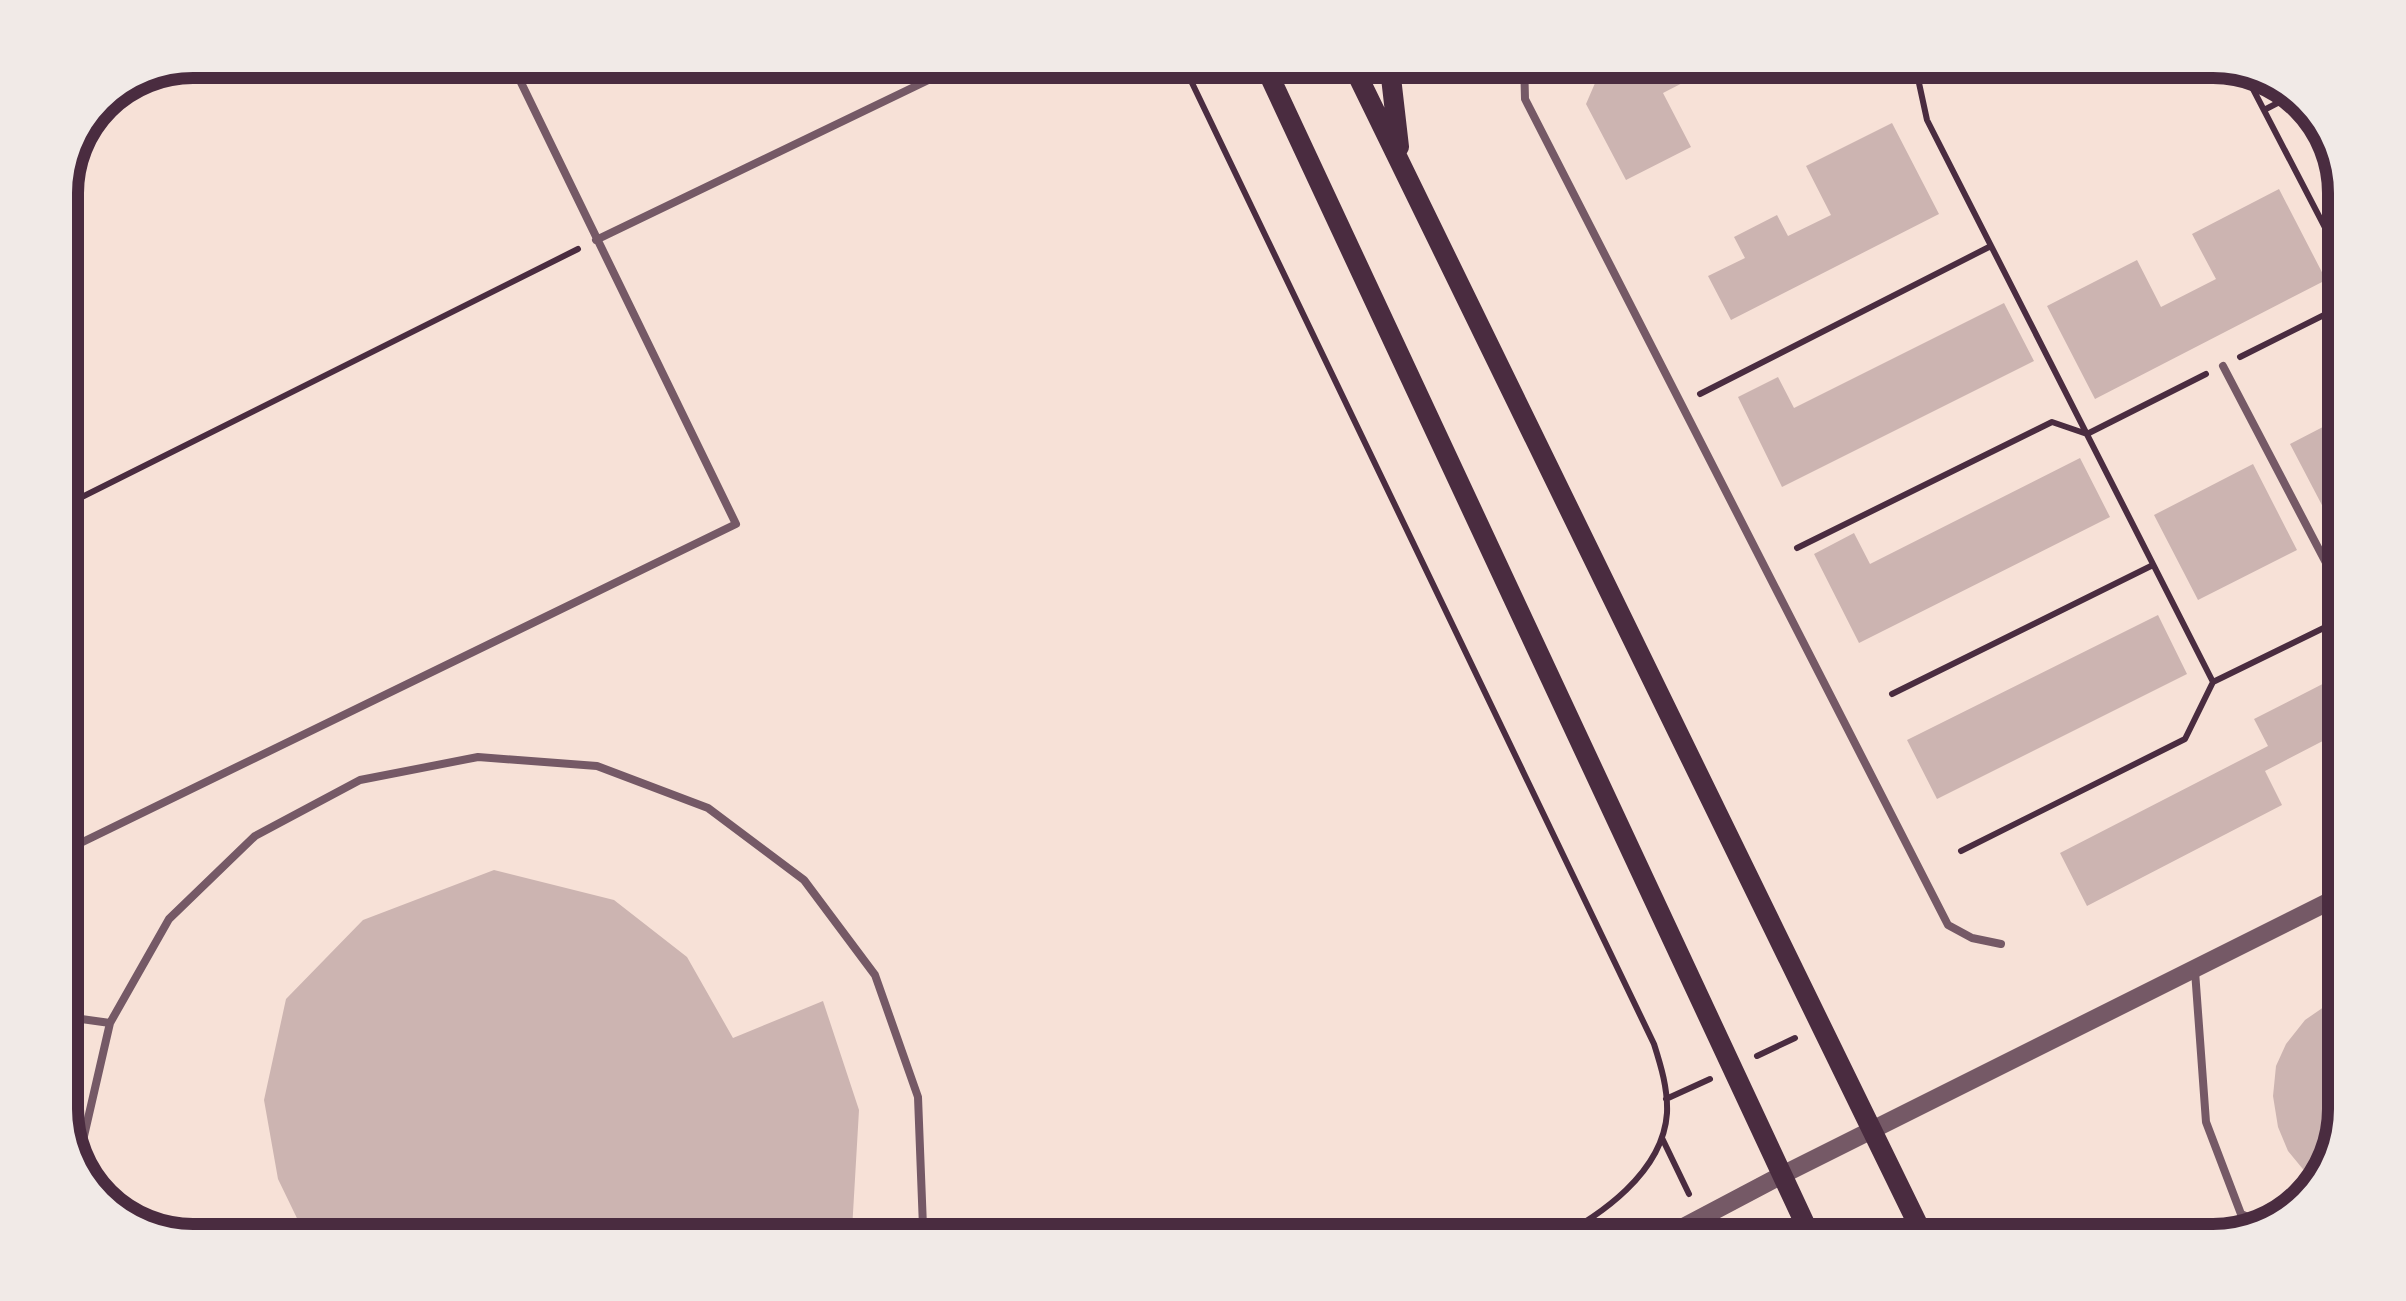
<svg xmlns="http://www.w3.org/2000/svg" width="2406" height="1301" viewBox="0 0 2406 1301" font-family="'DejaVu Sans',sans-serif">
  <rect width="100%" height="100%" fill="#f7e1d7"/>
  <path fill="#ccb4b1" d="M1605 60H1727L1663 93 1691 147 1626 180 1586 104Z
    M1892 123 1939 214 1731 320 1708 276 1745 258 1734 237 1777 215 1788 236 1831 215 1806 166Z
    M2279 189 2326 280 2095 399 2047 306 2137 260 2161 307 2216 279 2192 234Z
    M2004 303 2034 361 1782 487 1738 397 1778 377 1794 408Z
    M2346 415V524L2335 530 2290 444Z
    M2080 458 2110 517 1859 643 1814 554 1854 533 1870 564Z
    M2253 464 2297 550 2198 600 2154 515Z
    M2158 615 2187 674 1937 799 1907 740Z
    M2346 672V729L2265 771 2282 805 2087 906 2060 853 2268 746 2254 719Z
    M494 870 614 900 687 957 733 1038 823 1001 859 1110 852 1230 848 1241H308L278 1179 264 1100 286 999 363 920Z
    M2334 1000 2346 1024V1109L2332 1168 2316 1185 2288 1151 2278 1127 2273 1096 2276 1066 2286 1044 2305 1020Z"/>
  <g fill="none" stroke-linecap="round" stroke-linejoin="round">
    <path stroke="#4a2c40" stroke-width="6" d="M1181 60 1654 1044C1661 1066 1668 1089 1667 1113 1663 1173 1600 1216 1552 1241
      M1914 60 1927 120 2213 682 2340 620
      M2241 66 2346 268
      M2264 110 2295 94
      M2240 357 2346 304
      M1700 394 1991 246
      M60 508 578 249
      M1797 548 2052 422 2087 434 2206 374
      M1892 694 2153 565
      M1961 851 2185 739 2213 682
      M1757 1056 1795 1038
      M1666 1099 1710 1079
      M1662 1138 1689 1194"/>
    <path stroke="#755966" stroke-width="8" d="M1524 60 1525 99 1948 925 1972 938 2001 944
      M596 240 970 60
      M2223 366 2346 601
      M60 853 736 524 510 60
      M2195 971 2206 1122 2241 1214 2268 1226
      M60 1016 110 1023
      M84 1183 81 1149 110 1023 169 919 255 836 360 780 478 757 597 766 708 808 804 880 875 975 918 1097 923 1227 919 1241"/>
    <path stroke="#755966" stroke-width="18" d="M1657 1241 1782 1175 2346 893"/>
    <path stroke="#4a2c40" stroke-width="20" d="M1262 60 1813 1241
      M1350 60 1926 1241
      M1389 60 1399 147"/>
  </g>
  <path d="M0 0H2406V1301H0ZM193 78H2213A115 115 0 0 1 2328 193V1109A115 115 0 0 1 2213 1224H193A115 115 0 0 1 78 1109V193A115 115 0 0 1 193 78Z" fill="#f1eae7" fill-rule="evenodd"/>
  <path fill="none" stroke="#4a2c40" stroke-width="12" d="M193 78H2213A115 115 0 0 1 2328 193V1109A115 115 0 0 1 2213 1224H193A115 115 0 0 1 78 1109V193A115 115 0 0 1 193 78Z"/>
</svg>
